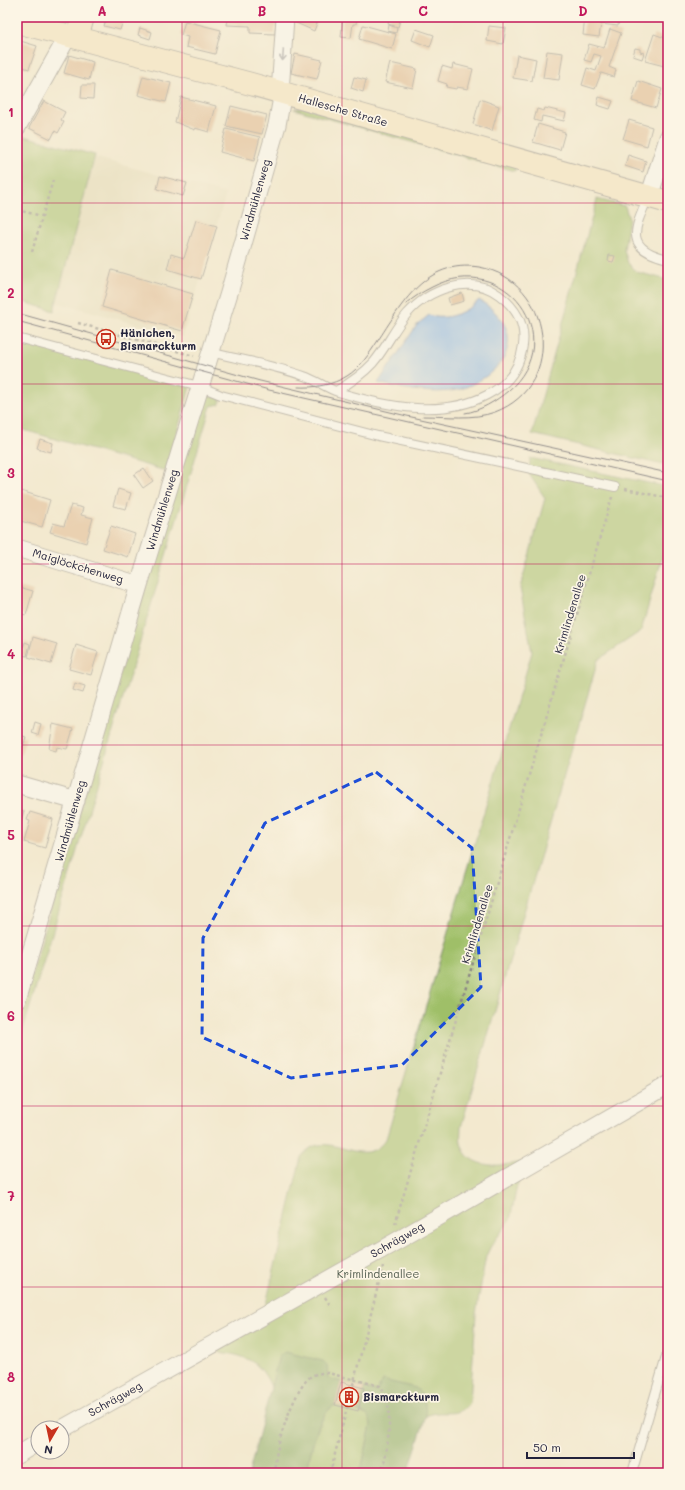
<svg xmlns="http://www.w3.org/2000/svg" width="685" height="1490" viewBox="0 0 685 1490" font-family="Mali,sans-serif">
  <rect width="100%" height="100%" fill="#fcf5e5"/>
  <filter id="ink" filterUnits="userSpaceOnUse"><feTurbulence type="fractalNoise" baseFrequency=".025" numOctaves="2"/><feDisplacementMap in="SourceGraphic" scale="8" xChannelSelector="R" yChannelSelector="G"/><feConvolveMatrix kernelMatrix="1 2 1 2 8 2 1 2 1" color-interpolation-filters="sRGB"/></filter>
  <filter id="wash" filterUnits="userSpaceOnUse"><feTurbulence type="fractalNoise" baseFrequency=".012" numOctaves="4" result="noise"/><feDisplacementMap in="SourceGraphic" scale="16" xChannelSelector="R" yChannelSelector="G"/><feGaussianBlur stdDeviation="0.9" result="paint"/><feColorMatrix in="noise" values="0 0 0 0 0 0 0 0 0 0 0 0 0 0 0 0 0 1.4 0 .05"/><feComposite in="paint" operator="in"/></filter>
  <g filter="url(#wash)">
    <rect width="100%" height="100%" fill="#f3e9cf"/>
    <path fill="#e4dbba" d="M94 157 226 194 183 337 56 302Z"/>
    <path fill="#9fbf68" stroke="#607052" d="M304 107 515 166V171L294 109Z
      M20 135 95 155 54 311 17 300V148Z
      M597 199 625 206 629 219 624 250 628 263 637 272 668 280V463L659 464 532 434Z
      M17 341 190 387 166 471 17 428Z
      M202 395 220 398V404L211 406 17 1050V1024Z
      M530 458 668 487V538L641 631 598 660 461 1127C461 1132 460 1138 461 1143 468 1172 504 1166 526 1161L517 1186 510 1220 491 1246 486 1256 476 1314 470 1403C456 1420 444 1408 426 1416L422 1394 416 1388 377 1391 328 1378 327 1365 279 1356 271 1387C260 1360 244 1355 217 1352L265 1308 301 1157C306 1151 311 1146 319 1145 341 1141 367 1167 386 1139L532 652 520 588 545 498 529 474Z
      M335 1405 367 1415 371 1419V1425L363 1462 358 1473H307C309 1456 319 1412 335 1405Z"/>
    <path fill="#7fa65c" stroke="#50644c" d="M285 1352 323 1361 327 1365 328 1378 341 1382 335 1405C318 1412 309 1456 307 1473H249L279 1356Z
      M383 1380 416 1388 422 1394 425 1404 426 1416 408 1473H358L363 1462 371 1425C370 1415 366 1414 358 1411L364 1388 377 1391Z"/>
    <path fill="#85b6f1" stroke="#546c96" d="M479 300C514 321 520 352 485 377 477 382 466 388 457 390 431 395 403 389 378 383L417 325 429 315C445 322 467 312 479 300Z"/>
    <g id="blocks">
      <path fill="#dfb48d" d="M107 17H124L120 30 104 26Z
        M228 17H276L275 34 250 33V26L227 25Z
        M293 17H304L317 23 314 31 292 21Z
        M343 17 357 18 356 24H353L351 38 341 37Z
        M390 17H401L398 27 388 24Z
        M585 17H619L618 26 601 24 599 37 583 35Z
        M185 21 221 30 215 54 186 47 188 37 181 35Z
        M363 25 396 34 392 49 359 39Z
        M389 25 397 28 396 33 388 31Z
        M489 26 506 28 503 44 487 41Z
        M140 28 152 32 150 39 138 35Z
        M416 29 434 35 430 47 412 40Z
        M610 29 621 33 609 67 616 70 614 77 601 73 595 89 582 85 587 68 596 71 601 56 594 54 591 62 584 60 589 44 604 48Z
        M654 34 668 39V67L645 61Z
        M17 40 37 46 29 69 17 65Z
        M635 48 640 49V52L644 53 642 59 633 56Z
        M547 51 563 53 559 80 543 78Z
        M295 54 322 60 317 79 291 73Z
        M69 55 93 62 89 80 64 73Z
        M517 55 536 59 532 81 513 78Z
        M390 63 417 69 413 88 385 82Z
        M453 64 473 69 468 89 457 87 456 89 446 87 447 84 438 81 442 66 452 69Z
        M143 76 171 83 166 102 138 95Z
        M354 77 366 80 363 92 351 88Z
        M638 81 662 89 656 108 632 101Z
        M82 85H94L93 99 81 98Z
        M181 97 216 106 209 132 195 128V130L175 122Z
        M599 97 613 101 610 109 597 105Z
        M480 99 499 106 492 131 473 124Z
        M44 101 65 112 61 120 64 122 58 133 55 131 51 139 29 128Z
        M231 106 267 115 262 134 226 126Z
        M545 108 566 113 564 121 542 116 541 122 534 120 537 109 544 111Z
        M629 120 652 127 647 146 623 139Z
        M538 124 565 132 560 150 533 142Z
        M226 129 260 137 254 161 220 152Z
        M628 155 646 161 643 172 625 166Z
        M160 176 187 183 183 196 157 189Z
        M196 220 217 226 201 279 167 269 171 254 184 258Z
        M609 255 615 256 613 262 608 261Z
        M112 270 193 294 182 331 102 307Z
        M462 293 464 301 450 305 448 298Z
        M40 439 53 443 51 452 37 448Z
        M144 468 153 481 143 488 134 475Z
        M118 489 131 493 126 509 113 506Z
        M21 491 50 500 42 527 17 520V506Z
        M71 505 83 508 81 515 93 518 86 543 50 532 53 523 64 526Z
        M111 526 135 534 128 557 103 549Z
        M19 587 33 591 26 615 17 613V593Z
        M33 637 57 644 51 664 28 657Z
        M25 642 30 644 27 656 21 655Z
        M76 645 98 652 91 675 69 669Z
        M17 653 20 654 17 665Z
        M75 683 85 686 83 693 73 690Z
        M35 722 41 724 38 735 32 733Z
        M53 724 73 729 67 749 57 747 56 751 49 749Z
        M17 734 26 737 20 757 17 756Z
        M17 809 24 811 17 834Z
        M30 812 53 819 45 848 24 842 30 821 27 820Z
        M341 1382 364 1388 358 1411 335 1405Z"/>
    </g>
  </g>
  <g filter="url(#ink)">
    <use href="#blocks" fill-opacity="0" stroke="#8a8685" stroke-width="1"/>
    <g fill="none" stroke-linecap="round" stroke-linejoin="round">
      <defs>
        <path id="lane" d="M648 198C633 231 625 249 668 259
          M17 338 199 386 221 395 378 436 615 487
          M210 352C241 360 274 365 304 376 316 380 326 388 338 392 385 406 441 419 487 395 507 385 520 368 523 345 526 324 515 307 499 295 470 273 428 290 407 314 394 329 386 348 373 363 362 375 350 383 336 391
          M632 1473 668 1350"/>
        <path id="street" d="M17 127 68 36
          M649 197 668 138
          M17 548 139 585
          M17 784 76 801
          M17 1000 139 585 229 293 277 125 281 103 280 93 285 17
          M62 1429 388 1246 668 1085
          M17 1455 38 1442"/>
        <path id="secondary" d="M17 22 251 84 668 202
          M77 38 83 17"/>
      </defs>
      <use href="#lane" stroke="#8a8685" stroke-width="10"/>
      <use href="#street" stroke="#8a8685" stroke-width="19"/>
      <use href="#secondary" stroke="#8a8685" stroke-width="24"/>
      <path stroke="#8a8685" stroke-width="2.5" stroke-dasharray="3 3" stroke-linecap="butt" d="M17 210 42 216
        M32 252 53 180
        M78 323 194 356
        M625 489 668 498
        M395 1224 612 497
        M325 1297 330 1305
        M353 1385 383 1266
        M275 1473C272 1454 294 1389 310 1377 315 1373 322 1373 328 1373L380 1386C396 1403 387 1452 382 1473
        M330 1473 348 1404"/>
      <use href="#lane" stroke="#fff" stroke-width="8"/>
      <use href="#street" stroke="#fff" stroke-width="17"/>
      <use href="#secondary" stroke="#f9e7c3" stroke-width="22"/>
      <path stroke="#22223b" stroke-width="1" d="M406 304C414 297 422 292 432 287 505 249 570 338 508 391 496 401 480 411 465 413
        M17 313 260 381 407 416 668 473
        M17 321 269 390 668 481
        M298 387C314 388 333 385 347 376 360 368 369 354 377 342 402 304 425 259 479 267 553 280 567 385 495 412 473 420 447 416 423 416"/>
    </g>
    <defs><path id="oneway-shaft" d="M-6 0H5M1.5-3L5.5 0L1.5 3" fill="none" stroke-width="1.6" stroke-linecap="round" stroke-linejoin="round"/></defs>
    <use stroke="#9c9ca7" href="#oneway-shaft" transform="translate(283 55) rotate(94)"/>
  </g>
  <path d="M0 0H685V1490H0ZM376 772 472 848 481 987 402 1065 291 1078 202 1037 203 938 265 823Z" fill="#f3e9cf" fill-opacity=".55" fill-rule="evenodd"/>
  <path fill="none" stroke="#1d4ed8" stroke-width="3" stroke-dasharray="8 5" stroke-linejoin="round" d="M376 772 472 848 481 987 402 1065 291 1078 202 1037 203 938 265 823Z"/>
  <path fill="none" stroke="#c2185b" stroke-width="1" stroke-opacity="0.55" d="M182 17V1473M342 17V1473M503 17V1473M17 203H668M17 384H668M17 564H668M17 745H668M17 926H668M17 1106H668M17 1287H668"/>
  <defs>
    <symbol id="bus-ring" viewBox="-11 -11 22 22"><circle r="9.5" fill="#fcf5e5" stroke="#c8321e" stroke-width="1.5"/><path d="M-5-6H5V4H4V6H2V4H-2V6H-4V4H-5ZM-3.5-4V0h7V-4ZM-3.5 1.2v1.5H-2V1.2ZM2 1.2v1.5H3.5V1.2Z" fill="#c8321e"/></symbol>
    <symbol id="building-ring" viewBox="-11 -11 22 22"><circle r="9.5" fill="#fcf5e5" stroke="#c8321e" stroke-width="1.5"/><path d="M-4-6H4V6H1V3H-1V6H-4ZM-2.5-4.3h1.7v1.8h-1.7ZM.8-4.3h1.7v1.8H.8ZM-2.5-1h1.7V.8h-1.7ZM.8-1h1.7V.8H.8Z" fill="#c8321e"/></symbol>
  </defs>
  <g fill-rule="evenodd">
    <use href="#bus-ring" x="95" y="328" width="22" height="22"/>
    <use href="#building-ring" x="338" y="1386" width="22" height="22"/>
  </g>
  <g text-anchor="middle" stroke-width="3.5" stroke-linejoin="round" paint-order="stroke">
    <g font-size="11" fill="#22223b" stroke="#fcf5e5">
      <text transform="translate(343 110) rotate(16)" y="4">Hallesche Straße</text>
      <text transform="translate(255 200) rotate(-74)" y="4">Windmühlenweg</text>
      <text transform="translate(162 510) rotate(-73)" y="4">Windmühlenweg</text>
      <text transform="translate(78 566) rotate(17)" y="4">Maiglöckchenweg</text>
      <text transform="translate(570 614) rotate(-73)" y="4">Krimlindenallee</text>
      <text transform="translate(70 821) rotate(-74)" y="4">Windmühlenweg</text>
      <text transform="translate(477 924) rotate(-73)" y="4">Krimlindenallee</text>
      <text transform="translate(397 1240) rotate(-30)" y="4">Schrägweg</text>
      <text transform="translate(115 1399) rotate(-29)" y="4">Schrägweg</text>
    </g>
    <g font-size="11" font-weight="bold" fill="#22223b" stroke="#fcf5e5" text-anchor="start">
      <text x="120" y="337">Hänichen,<tspan x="120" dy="13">Bismarckturm</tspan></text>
      <text x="363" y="1401">Bismarckturm</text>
    </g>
    <g font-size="11" fill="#4e594b" stroke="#fcf5e5">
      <text x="378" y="1278">Krimlindenallee</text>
    </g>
  </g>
  <rect width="685" height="1490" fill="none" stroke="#fcf5e5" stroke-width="44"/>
  <g transform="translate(50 1440) rotate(189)"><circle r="19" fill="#fcf5e5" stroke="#a5a1a1"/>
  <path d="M0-3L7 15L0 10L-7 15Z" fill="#c8321e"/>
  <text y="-6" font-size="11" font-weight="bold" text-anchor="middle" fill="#22223b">N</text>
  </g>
  <path d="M527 1452v6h107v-6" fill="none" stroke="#22223b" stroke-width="2"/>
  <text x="533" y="1452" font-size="12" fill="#22223b" stroke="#fcf5e5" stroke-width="3" paint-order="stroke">50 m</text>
  <rect x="22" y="22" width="641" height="1446" fill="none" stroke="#c2185b" stroke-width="1.5"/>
  <g font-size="13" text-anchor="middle" font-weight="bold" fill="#c2185b">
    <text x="102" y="16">A</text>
    <text x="262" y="16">B</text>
    <text x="423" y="16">C</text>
    <text x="583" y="16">D</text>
    <text x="11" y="117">1</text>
    <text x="11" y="298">2</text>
    <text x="11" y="478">3</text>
    <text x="11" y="659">4</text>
    <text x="11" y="840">5</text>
    <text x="11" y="1021">6</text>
    <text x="11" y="1201">7</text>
    <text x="11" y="1382">8</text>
  </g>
</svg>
